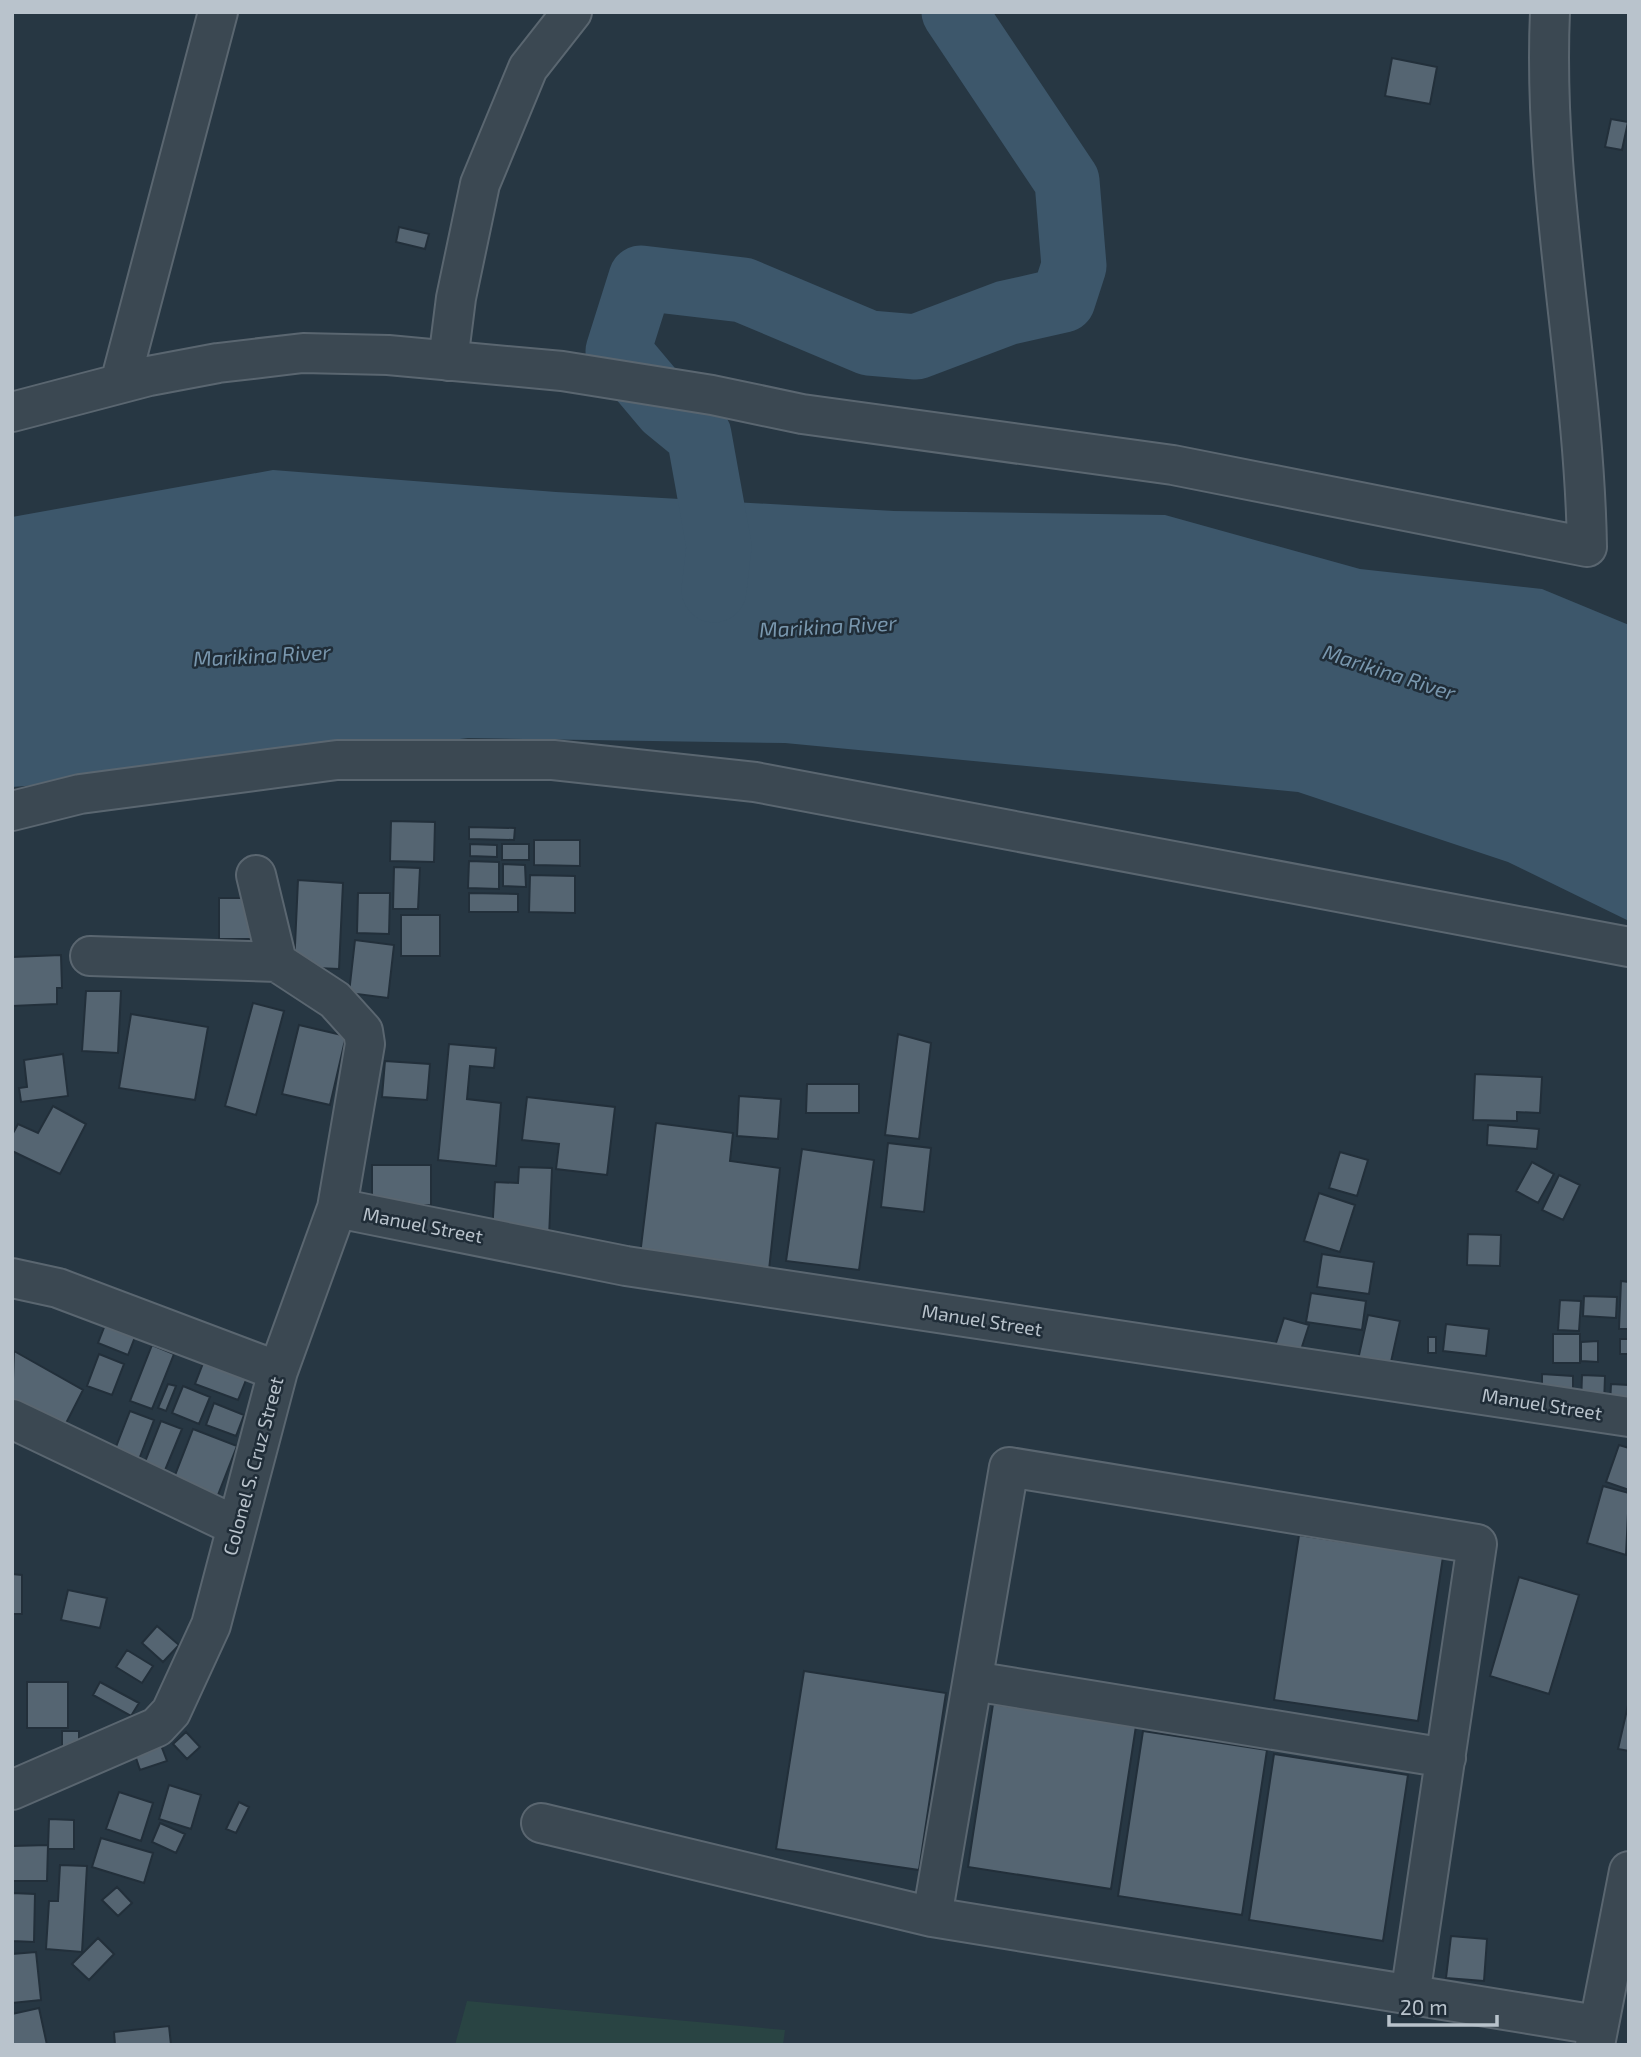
<svg xmlns="http://www.w3.org/2000/svg" width="1641" height="2057" viewBox="0 0 1641 2057" font-family="'Exo 2',sans-serif">
  <rect width="100%" height="100%" fill="#273743"/>
  <path fill="#294443" d="M467 2001 785 2030 783 2045H455Z"/>
  <path fill="#3d576b" d="M273 470 556 492 894 511 1165 515 1360 569 1542 589 1629 625V921L1508 862 1298 792 785 743 468 738 152 776 12 787V517Z"/>
  <g fill="none" stroke-linecap="round" stroke-linejoin="round">
    <path stroke="#3d576b" stroke-width="65" d="M714 590 719 546 699 435 666 408 618 351 641 278 743 290 869 343 916 347 1006 313 1063 300 1074 266 1067 181 954 12"/>
  </g>
  <path fill="#556572" stroke="#222f3a" stroke-width="2" d="M1392 58 1437 67 1430 104 1385 96Z
    M1611 119 1628 122 1622 150 1605 147Z
    M399 227 429 234 425 249 396 242Z
    M391 821 435 822 434 862 390 861Z
    M469 827 515 828 514 840 469 839Z
    M534 840H580V866L534 865Z
    M470 844 497 845V857L470 856Z
    M502 844H529V860H502Z
    M469 861 499 862V889L468 888Z
    M503 864 525 865 526 887 503 886Z
    M394 867 420 868 418 909H393Z
    M530 875 575 876V913L529 912Z
    M298 880 343 883 339 969 294 967Z
    M358 893H390L389 934 357 933Z
    M469 893 518 894V912H469Z
    M219 898H257V939H219Z
    M401 915H440V956H401Z
    M355 940 394 945 388 998 349 993Z
    M61 955 62 988H57V1004L12 1006V957Z
    M86 991H121L118 1053 82 1051Z
    M253 1003 284 1011 256 1115 225 1106Z
    M131 1014 208 1027 195 1100 119 1088Z
    M299 1025 346 1036 330 1105 282 1094Z
    M898 1034 931 1043 919 1139 885 1135Z
    M449 1044 496 1048 494 1068 470 1066 467 1099 501 1103 496 1166 438 1160Z
    M63 1054 68 1096 21 1102 19 1088 27 1087 24 1060Z
    M385 1061 430 1064 427 1100 382 1097Z
    M1475 1074 1542 1077 1540 1113 1517 1112V1121L1473 1120Z
    M807 1084H859V1113H806Z
    M739 1096 781 1099 778 1139 737 1136Z
    M527 1097 615 1107 607 1175 556 1169 559 1144 522 1140Z
    M53 1106 86 1124 60 1174 12 1151V1135L18 1124 38 1133Z
    M656 1123 733 1133 730 1161 780 1168 769 1270 640 1255Z
    M1488 1125 1539 1129 1537 1149 1487 1145Z
    M888 1143 931 1148 924 1212 881 1207Z
    M802 1149 874 1160 859 1270 786 1261Z
    M1340 1152 1368 1160 1357 1196 1329 1188Z
    M1532 1162 1554 1174 1538 1203 1516 1191Z
    M372 1165H431V1205L372 1206Z
    M519 1167 552 1168 549 1237 492 1234 495 1182 518 1183Z
    M1559 1175 1580 1185 1563 1220 1542 1210Z
    M1319 1193 1355 1205 1340 1252 1304 1241Z
    M1468 1234 1501 1235 1500 1266 1467 1265Z
    M1322 1254 1374 1262 1369 1294 1317 1287Z
    M1621 1281 1629 1282V1329H1619Z
    M1311 1293 1366 1301 1362 1330 1306 1322Z
    M1584 1296 1617 1297 1616 1318 1583 1316Z
    M1560 1300 1581 1301 1579 1331 1558 1330Z
    M1368 1315 1400 1321 1389 1371 1357 1364Z
    M1284 1318 1309 1325 1299 1356 1274 1349Z
    M1446 1324 1489 1329 1486 1356 1443 1351Z
    M105 1325 135 1337 128 1355 98 1343Z
    M1553 1334H1580V1363H1553Z
    M1428 1337H1436V1353H1428Z
    M1620 1339H1629V1354H1620Z
    M1598 1341V1362L1581 1361V1342Z
    M152 1345 174 1354 152 1409 130 1401Z
    M14 1351 83 1390 61 1433 12 1407Z
    M207 1353 250 1370 238 1400 195 1384Z
    M99 1354 124 1364 112 1395 87 1386Z
    M1542 1374 1573 1376V1400L1542 1397Z
    M1582 1375 1605 1376 1604 1404 1581 1403Z
    M168 1384 176 1386 166 1411 158 1408Z
    M1611 1384 1629 1385V1407L1610 1405Z
    M183 1386 210 1397 199 1424 172 1413Z
    M214 1403 244 1415 236 1436 206 1425Z
    M130 1411 154 1420 138 1462 114 1452Z
    M161 1421 182 1429 163 1475 143 1467Z
    M193 1429 237 1446 216 1500 172 1483Z
    M1619 1445 1629 1448V1490L1606 1482Z
    M1603 1486 1629 1493 1626 1555 1587 1543Z
    M1299 1535 1443 1557 1418 1721 1274 1700Z
    M12 1574 22 1575V1614H12Z
    M1519 1577 1579 1595 1549 1694 1490 1676Z
    M68 1590 107 1598 100 1628 61 1620Z
    M157 1626 179 1645 163 1662 142 1643Z
    M127 1650 153 1666 142 1683 116 1667Z
    M804 1671 946 1693 919 1870 776 1849Z
    M27 1682H68V1728H27Z
    M100 1682 139 1703 131 1716 93 1695Z
    M1629 1701V1751L1618 1749Z
    M993 1704 1136 1726 1111 1889 968 1867Z
    M62 1731H79V1754L62 1755Z
    M1143 1731 1267 1750 1242 1915 1118 1896Z
    M186 1732 200 1747 187 1759 173 1744Z
    M159 1740 167 1761 140 1770 133 1749Z
    M1274 1754 1408 1775 1383 1941 1249 1920Z
    M169 1785 201 1795 191 1829 159 1819Z
    M119 1792 153 1803 141 1841 106 1829Z
    M239 1802 249 1807 236 1833 226 1829Z
    M49 1819 74 1820V1849H48Z
    M160 1823 185 1834 176 1853 152 1842Z
    M101 1838 153 1853 144 1883 92 1867Z
    M48 1845 47 1881H12V1846Z
    M60 1865 87 1866 82 1952 46 1949 49 1901H58Z
    M117 1887 132 1903 118 1916 102 1900Z
    M12 1893 35 1894 34 1942 12 1941Z
    M1451 1936 1487 1939 1484 1981 1446 1978Z
    M98 1938 114 1954 89 1980 72 1964Z
    M36 1952 41 2000 12 2003V1954Z
    M39 2008 47 2045H12V2014Z
    M169 2026 171 2045H115L114 2032Z"/>
  <g fill="none" stroke-linecap="round" stroke-linejoin="round">
    <defs>
      <path id="minor" d="M448 361 456 298 480 184 528 68 572 12
        M120 383 218 12
        M12 412 149 376 218 363 303 353 388 355 562 371 712 395 802 414 1173 465 1587 547C1584 368 1542 191 1550 12
        M12 811 80 794 337 760H553L755 782 1629 947
        M256 875 277 962
        M337 1208 626 1266 1629 1417
        M12 1278 58 1288 278 1371
        M12 1419 236 1526
        M973 1681 1446 1758
        M12 1790 157 1727 171 1712 211 1625 278 1371 337 1208 365 1044 363 1031 335 1000 277 962 90 956
        M541 1823 932 1917 1597 2025
        M932 1917 1009 1467 1477 1544 1410 1996
        M1595 2045 1629 1871"/>
    </defs>
    <use href="#minor" stroke="#5a6670" stroke-width="42"/>
    <use href="#minor" stroke="#3b4852" stroke-width="38"/>
  </g>
  <g text-anchor="middle" stroke-width="5" stroke-linejoin="round" paint-order="stroke">
    <g font-size="19" fill="#b9c3cc" stroke="#202d38">
      <text transform="translate(423 1225) rotate(11)" y="7">Manuel Street</text>
      <text transform="translate(982 1320) rotate(9)" y="7">Manuel Street</text>
      <text transform="translate(1542 1404) rotate(9)" y="7">Manuel Street</text>
      <text transform="translate(253 1466) rotate(-75)" y="7">Colonel S. Cruz Street</text>
    </g>
    <g font-size="21" font-style="italic" fill="#7997ae" stroke="#202d38">
      <text transform="translate(828 627) rotate(-3)" y="7">Marikina River</text>
      <text transform="translate(262 656) rotate(-3)" y="7">Marikina River</text>
      <text transform="translate(1389 673) rotate(18)" y="7">Marikina River</text>
    </g>
  </g>
  <rect width="1641" height="2057" fill="none" stroke="#b9c3cc" stroke-width="28"/>
  <path d="M1389 2015v10h108v-10" fill="none" stroke="#b9c3cc" stroke-width="3.5"/>
  <text x="1400" y="2015" font-size="21" fill="#b9c3cc" stroke="#202d38" stroke-width="5" paint-order="stroke">20 m</text>
</svg>
